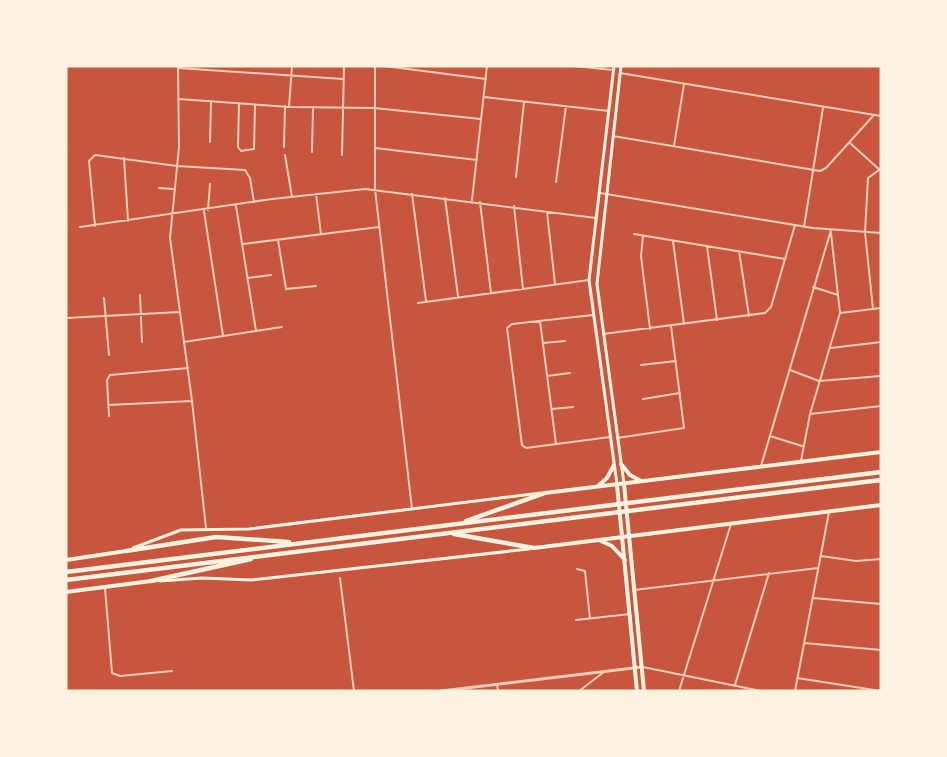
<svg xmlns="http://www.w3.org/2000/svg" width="947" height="757" viewBox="0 0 947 757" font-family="'Times New Roman',serif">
  <rect width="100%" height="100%" fill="#c8553d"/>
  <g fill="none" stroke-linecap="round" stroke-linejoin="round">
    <path stroke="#f1ccb7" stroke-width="2" d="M178 66 179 147 170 238 192 401 206 528
      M375 66V189L412 509
      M384 66 486 79
      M574 66 613 70
      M178 68 343 79
      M620 73 881 116
      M484 97 609 111
      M179 99 289 107 374 108 481 119
      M239 103 238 147 241 151 254 149 255 105
      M289 107 292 66
      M613 136 820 171 826 168 874 115
      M210 142 211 103
      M850 143 881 171
      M674 146 684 84
      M284 147 285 106
      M375 148 477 160
      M312 152 313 107
      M285 155 292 197
      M342 155 344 66
      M124 158 128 221
      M516 177 524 102
      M556 182 566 106
      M159 188 173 189
      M600 193 813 228 881 233
      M316 194 321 234
      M412 194 426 301
      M445 198 458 296
      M472 200 487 66
      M480 202 491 293
      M236 206 256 331
      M514 206 523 289
      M208 210 210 184
      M204 211 223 336
      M547 212 555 284
      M95 226 89 161 95 155 177 166 245 170 250 178 254 202
      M80 227 272 199 365 189 596 218
      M804 227 823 108
      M634 234 785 259
      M643 236 641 256 650 329
      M278 240 286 289 316 286
      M673 241 684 324
      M243 244 379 227
      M707 246 717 320
      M739 251 749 316
      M248 278 271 275
      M813 287 838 295
      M140 295 142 342
      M104 298 109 355
      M418 303 589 280
      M873 309 865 232 868 178 879 170
      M840 313 881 308
      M593 315 512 324 507 328 522 445 526 448 610 437
      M66 318 180 312
      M540 321 556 444
      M603 334 765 313 771 307 795 225
      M184 342 282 327
      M543 343 565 341
      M831 348 881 342
      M641 365 676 361
      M790 370 819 381 881 376
      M547 376 570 373
      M643 399 680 393
      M108 405 192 401
      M552 409 573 407
      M810 414 881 406
      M109 416 107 380 110 375 188 368
      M770 436 802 446
      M617 438 684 428 671 326
      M801 461 810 414 840 313 831 233
      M761 466 831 230
      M821 556 856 561 881 559
      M577 569 585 571 590 619
      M340 578 354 691
      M105 588 112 673 120 676 172 671
      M634 590 818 568
      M813 598 881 604
      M576 620 630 614
      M804 643 881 650
      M643 667 761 691
      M797 678 881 691
      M497 684 498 691
      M735 685 769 573
      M579 691 604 672
      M679 691 731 524
      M795 691 829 512"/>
    <path stroke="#f1ccb7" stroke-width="3" d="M441 691 642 667"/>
    <path stroke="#fff3e0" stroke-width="3" d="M614 66 589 280 617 484
      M621 66 597 284 624 484
      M133 548 181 530 249 529 541 493
      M160 581 202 578 251 580 529 549"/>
    <path stroke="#fff3e0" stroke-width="4" d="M621 464 630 475 641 481
      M624 484 644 691
      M617 485 637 691
      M598 486 607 478 614 465
      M545 493 881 452
      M601 541 612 546 625 560
      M534 548 881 505"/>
    <path stroke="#fff3e0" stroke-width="4" d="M66 560 126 551
      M66 592 151 581"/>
    <path stroke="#fff3e0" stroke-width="4.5" d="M466 521 545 493
      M454 534 534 548
      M126 551 216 537 289 542
      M66 572 881 472
      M66 580 881 480
      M151 581 251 559"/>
  </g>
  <rect width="947" height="757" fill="none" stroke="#fff3e0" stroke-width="135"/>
</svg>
